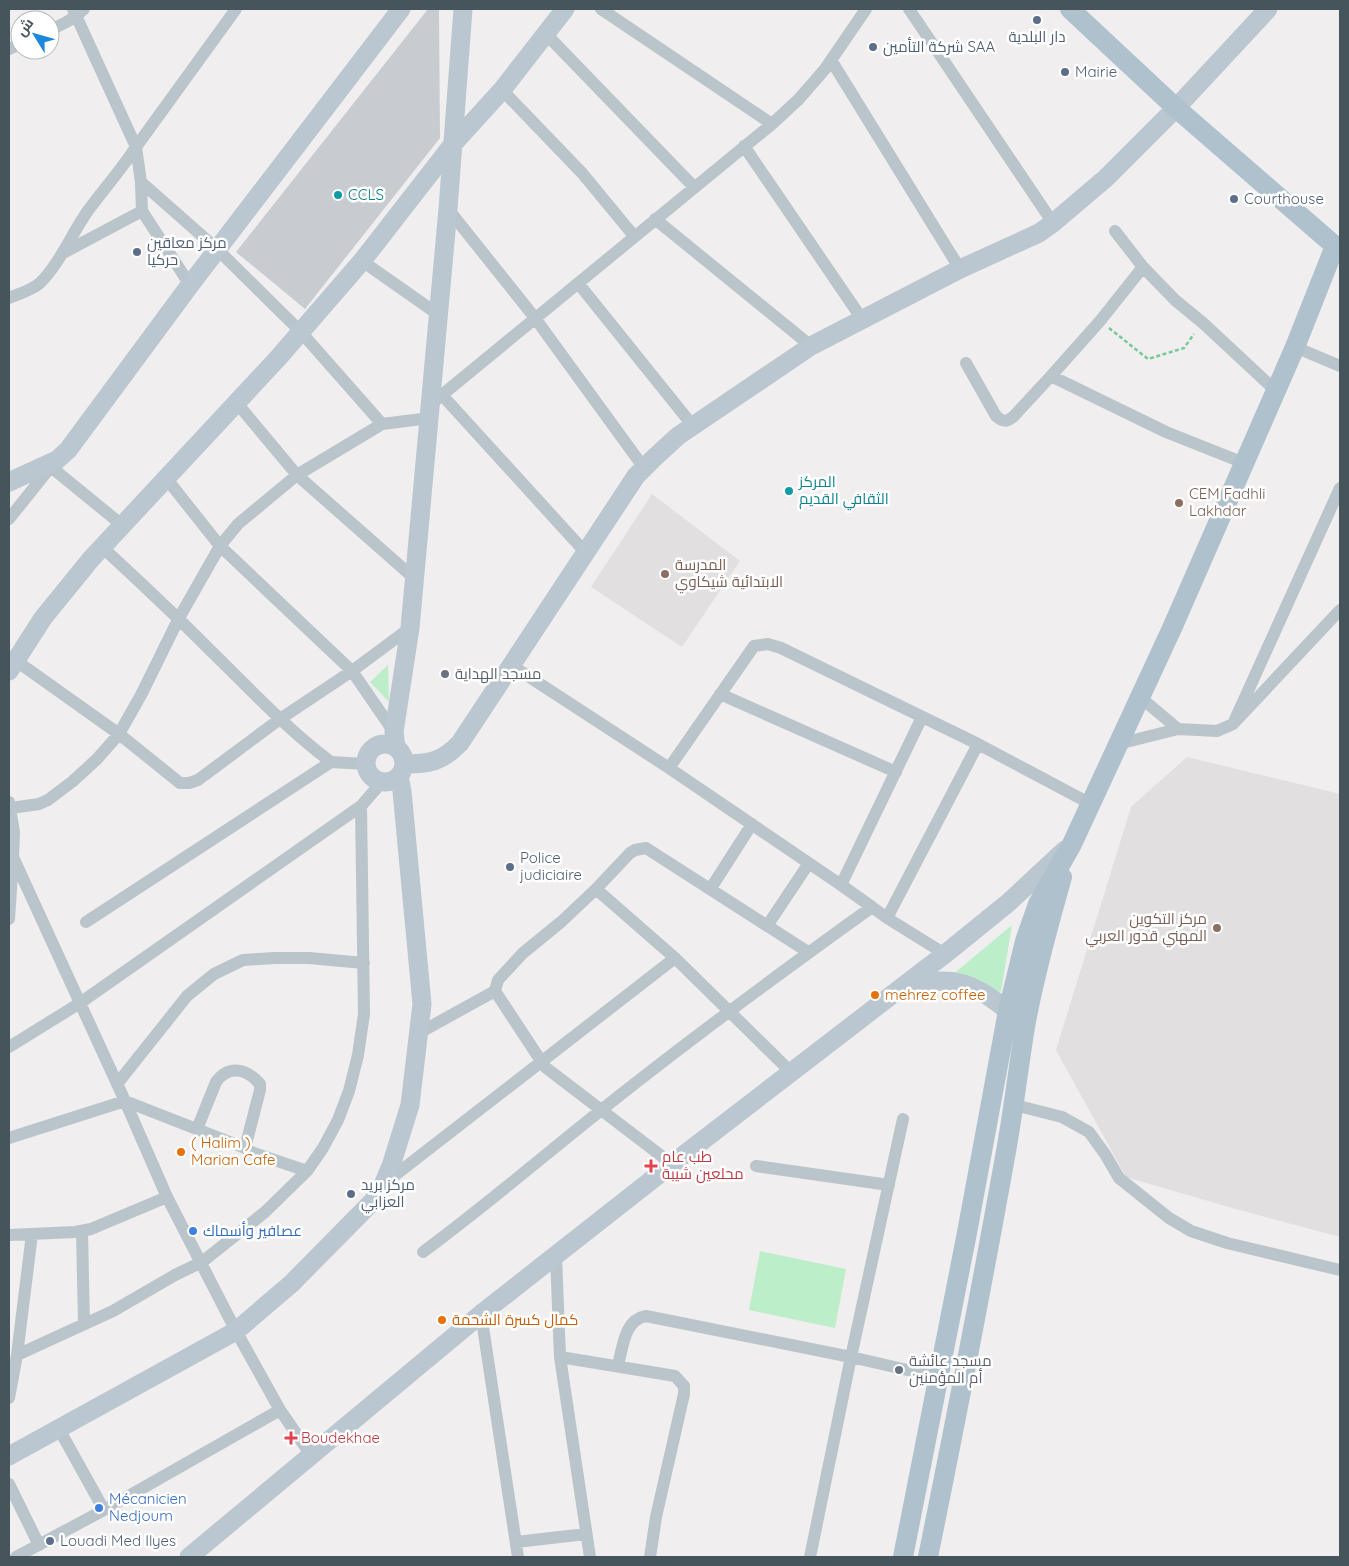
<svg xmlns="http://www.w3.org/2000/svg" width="1349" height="1566" viewBox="0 0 1349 1566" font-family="Quicksand,Cairo,sans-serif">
  <rect width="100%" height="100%" fill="#f0eeee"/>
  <path fill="#e1dfe0" d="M652 494 740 561 682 647 591 587Z
    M1187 757 1340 794V1237L1239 1210 1126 1177 1056 1050 1131 807Z"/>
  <path fill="#bdeeca" d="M388 665 389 702 370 682Z
    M1012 925 1001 992 951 976Z
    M760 1251 846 1269 835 1328 749 1310Z"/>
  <path fill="#c8ccd1" d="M428 9H439L440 138 305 309 236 252Z"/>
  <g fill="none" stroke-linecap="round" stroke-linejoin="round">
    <path stroke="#75cb96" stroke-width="2.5" stroke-dasharray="4 2.5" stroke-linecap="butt" d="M1109 328 1148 359 1184 348 1194 334"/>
    <path stroke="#b9c4cb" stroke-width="12" d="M601 9 772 124
      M909 9 1053 223
      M50 30C63 24 74 19 84 9
      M546 34 694 187
      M9 49 20 44
      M831 60 960 269
      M502 90 582 173 634 236
      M744 146 862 319
      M448 209 535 318 644 468
      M655 219 811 346
      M1115 231 1143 267 1175 300 1203 323 1275 390
      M63 253 142 211
      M362 261 439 315
      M1143 267 1100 321 1051 376 1166 432 1244 463
      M578 283 693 426
      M190 285 142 211 141 182 136 147 236 9
      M9 298C19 294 32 290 40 283 60 263 71 235 87 212 103 190 121 170 136 147L73 9
      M1295 347 1340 366
      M966 363 996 416C1003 422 1006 422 1013 417L1051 376
      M442 395 586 553
      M236 402 297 475 415 579
      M431 404 772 124 799 99 825 69 866 9
      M382 424 430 418
      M51 467 122 525
      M166 478 220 546 352 671 394 732
      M9 519 53 464
      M102 547C139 581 175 615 210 650 250 689 287 729 331 762
      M15 660 119 734 180 783H189L198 780 280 719 352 671 410 628
      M511 665 669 768 841 885 922 717
      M720 694 896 772
      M1233 724 1340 488
      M1178 729 1217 731 1233 724 1340 610
      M1118 744 1178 729 1140 697
      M669 768 754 646 768 644 781 648 978 744 1091 804
      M9 802 14 832 13 857 125 1101 167 1197 236 1331 280 1410 311 1455
      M11 808 39 804 48 800 73 781 97 759 119 734 141 695 179 618 220 546 238 524 297 475 382 424 300 331 217 249 141 182
      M841 885 872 907
      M711 888 752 824
      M596 889 675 958 792 1073
      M887 918 978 744
      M9 919 13 859
      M86 922 331 762 366 764
      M767 926 809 863
      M495 991 498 980 523 953 561 922 596 889 630 853 635 850 646 848 808 952
      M419 1033 495 991 545 1067 672 1164
      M9 1047 80 1003 361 806 382 782
      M117 1084 187 996 214 974 243 960 275 958H309L364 963
      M1015 1105 1062 1117 1089 1132 1105 1154 1119 1178 1169 1218 1191 1231 1227 1243 1340 1270
      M903 1119 851 1357 964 1383
      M197 1129 216 1082C229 1064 247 1069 260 1084V1090L245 1148 251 1152 307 1171
      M9 1138 125 1101 245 1148
      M756 1166 889 1185
      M385 1183 675 958
      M82 1231 84 1324
      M9 1235 75 1232 91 1229 167 1197
      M423 1252C484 1207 541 1158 600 1111 689 1040 780 973 872 907L887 918 945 954
      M556 1256 560 1357 590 1557
      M481 1314 518 1557
      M17 1355 32 1234
      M560 1357 675 1376 684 1386V1394L656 1517 650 1557
      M618 1365C623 1347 624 1320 646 1316L851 1357 810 1557
      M9 1398 17 1355 113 1311 175 1275 202 1262 265 1212 307 1171 323 1148 338 1120 349 1091 358 1055 364 1014 361 806
      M59 1429 104 1510
      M9 1484 39 1545
      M516 1542 586 1534
      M16 1557 104 1510 280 1410"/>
    <path stroke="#bac7d0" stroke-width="19" d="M9 482 57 460 68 450 190 285 401 9
      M9 671 43 618 91 559 279 357 362 261 453 144 502 90 565 9
      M366 763a19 19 0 1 1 38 0a19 19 0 1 1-38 0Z
      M396 748 394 732 410 628 448 209 463 9
      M404 764C429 764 442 762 460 743L636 476 654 458 678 436 811 346 960 269 1039 233 1053 223 1106 178 1176 108 1268 9
      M906 987C918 985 932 980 944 981 974 981 997 1002 1019 1020
      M9 1456 236 1331 291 1284 373 1201 383 1185 391 1166 410 1105 422 1004 402 791 399 776
      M189 1557 481 1314 672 1164 945 954 1008 903 1065 850"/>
    <path stroke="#aec1cc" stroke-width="20" d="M903 1557 966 1238 1008 1011 1025 941 1038 904 1072 844 1173 626 1295 347 1335 246 1176 108 1070 9
      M928 1557C955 1424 981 1291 1005 1157 1013 1114 1018 1070 1025 1027 1034 976 1048 926 1062 877"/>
  </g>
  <g fill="#5c6f8a" stroke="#fff" stroke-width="2">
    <circle cx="1037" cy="20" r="5"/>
    <circle cx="873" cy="47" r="5"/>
    <circle cx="1065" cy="72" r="5"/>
    <circle cx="1234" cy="199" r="5"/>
    <circle cx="137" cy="252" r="5"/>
    <circle cx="510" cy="867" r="5"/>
    <circle cx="351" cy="1194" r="5"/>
    <circle cx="50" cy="1541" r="5"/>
  </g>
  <g fill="#0f9aa8" stroke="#fff" stroke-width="2">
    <circle cx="338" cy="195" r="5"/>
    <circle cx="789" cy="491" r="5"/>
  </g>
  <g fill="#8d6e63" stroke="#fff" stroke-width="2">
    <circle cx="1179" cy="503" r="5"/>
    <circle cx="665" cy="574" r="5"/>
    <circle cx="1217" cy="928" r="5"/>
  </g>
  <g fill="#6b7280" stroke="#fff" stroke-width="2">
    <circle cx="445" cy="674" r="5"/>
    <circle cx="899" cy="1370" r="5"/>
  </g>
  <g fill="#e8710a" stroke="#fff" stroke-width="2">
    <circle cx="875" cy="995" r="5"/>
    <circle cx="181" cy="1152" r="5"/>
    <circle cx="442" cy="1320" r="5"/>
  </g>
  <g fill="#e0444e" stroke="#fff" stroke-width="2">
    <path d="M648.5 1158.5h5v5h5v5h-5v5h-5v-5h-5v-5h5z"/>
    <path d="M288.5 1430.5h5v5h5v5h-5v5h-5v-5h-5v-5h5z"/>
  </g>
  <g fill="#3f7fe0" stroke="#fff" stroke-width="2">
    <circle cx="193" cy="1231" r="5"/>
    <circle cx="99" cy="1508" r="5"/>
  </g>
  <g text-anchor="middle" stroke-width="5" stroke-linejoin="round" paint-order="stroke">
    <g font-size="15" fill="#4e5e75" stroke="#fff" text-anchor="start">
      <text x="1037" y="42" text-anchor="middle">دار البلدية</text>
      <text x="883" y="52">شركة التأمين SAA</text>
      <text x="1075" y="77">Mairie</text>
      <text x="1244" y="204">Courthouse</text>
      <text x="147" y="248">مركز معاقين<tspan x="147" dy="17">حركيا</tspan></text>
      <text x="520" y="863">Police<tspan x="520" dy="17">judiciaire</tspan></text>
      <text x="361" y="1190">مركز بريد<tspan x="361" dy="17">العزابي</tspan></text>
      <text x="60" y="1546">Louadi Med Ilyes</text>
    </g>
    <g font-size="15" fill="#0d838f" stroke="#fff" text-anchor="start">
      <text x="348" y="200">CCLS</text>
      <text x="799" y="487">المركز<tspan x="799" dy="17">الثقافي القديم</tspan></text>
    </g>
    <g font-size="15" fill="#785e54" stroke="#fff" text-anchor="start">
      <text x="1189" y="499">CEM Fadhli<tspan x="1189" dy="17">Lakhdar</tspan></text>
      <text x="675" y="570">المدرسة<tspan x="675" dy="17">الابتدائية شيكاوي</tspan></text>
      <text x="1207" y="924" text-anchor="end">مركز التكوين<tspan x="1207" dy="17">المهني قدور العربي</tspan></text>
    </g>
    <g font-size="15" fill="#5b616d" stroke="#fff" text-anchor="start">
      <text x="455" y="679">مسجد الهداية</text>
      <text x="909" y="1366">مسجد عائشة<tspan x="909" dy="17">أم المؤمنين</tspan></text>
    </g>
    <g font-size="15" fill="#c56008" stroke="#fff" text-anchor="start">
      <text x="885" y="1000">mehrez coffee</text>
      <text x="191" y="1148">( Halim )<tspan x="191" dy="17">Marian Cafe</tspan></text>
      <text x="452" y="1325">كمال كسرة الشحمة</text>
    </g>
    <g font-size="15" fill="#be3a42" stroke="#fff" text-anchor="start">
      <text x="662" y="1162">طب عام<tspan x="662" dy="17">محلعين شيبة</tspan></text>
      <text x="301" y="1443">Boudekhae</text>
    </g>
    <g font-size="15" fill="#366cbe" stroke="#fff" text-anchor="start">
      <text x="203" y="1236">عصافير وأسماك</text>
      <text x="109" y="1504">Mécanicien<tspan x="109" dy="17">Nedjoum</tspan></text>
    </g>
  </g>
  <rect width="1349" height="1566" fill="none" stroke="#46545b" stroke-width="20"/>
  <g transform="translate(35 35) rotate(307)"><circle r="24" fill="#ffffff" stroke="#b5bbbd"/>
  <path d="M0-4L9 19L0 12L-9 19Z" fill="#1c87dc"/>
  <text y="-8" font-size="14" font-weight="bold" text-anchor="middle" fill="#46545b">ش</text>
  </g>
</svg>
